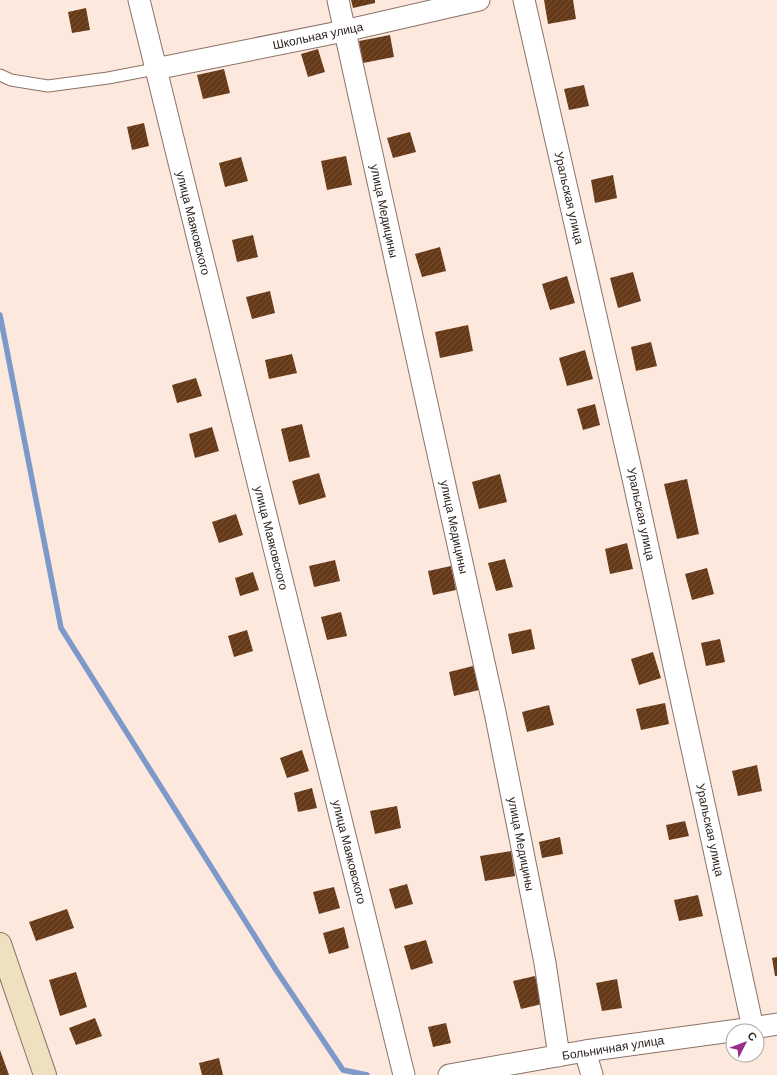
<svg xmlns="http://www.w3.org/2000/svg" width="777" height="1075" viewBox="0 0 777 1075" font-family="'DM Sans',sans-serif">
  <defs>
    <pattern id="building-hatch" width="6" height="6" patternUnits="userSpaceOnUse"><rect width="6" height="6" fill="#663a18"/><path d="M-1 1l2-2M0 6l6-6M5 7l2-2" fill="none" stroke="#785439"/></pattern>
  </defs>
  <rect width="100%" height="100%" fill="#fde8de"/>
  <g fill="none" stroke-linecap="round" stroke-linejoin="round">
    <path stroke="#7c99c9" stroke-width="5.5" d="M0 315 61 628 276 970 343 1070 367 1075"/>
  </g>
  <path fill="url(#building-hatch)" d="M351 0H375V3L353 8Z
    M544 0H573L576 19 548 24Z
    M86 8 90 30 72 33 68 12Z
    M390 35 394 57 363 63 359 41Z
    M318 49 325 72 308 77 301 54Z
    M224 69 230 93 203 99 197 75Z
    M584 85 589 106 569 110 564 89Z
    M144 123 149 146 132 150 127 127Z
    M410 132 416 152 393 158 387 138Z
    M346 156 352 185 327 190 321 161Z
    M241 157 248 181 225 187 219 163Z
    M613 175 617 198 595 203 591 180Z
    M253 235 258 257 237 262 232 240Z
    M440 247 446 271 422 277 415 254Z
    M633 272 641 301 618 308 610 278Z
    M567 276 575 303 550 310 542 284Z
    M270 291 275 313 252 319 246 297Z
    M468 325 473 351 440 358 435 332Z
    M651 342 657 366 636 371 631 347Z
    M585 350 593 379 567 386 559 358Z
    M292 354 297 373 269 379 265 360Z
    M196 378 202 396 177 403 172 385Z
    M595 404 600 425 583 430 577 409Z
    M302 424 310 457 289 462 281 429Z
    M212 427 219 451 195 458 189 434Z
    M319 473 326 497 299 505 292 481Z
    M500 474 507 502 479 509 472 482Z
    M687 479 699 534 677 539 664 484Z
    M236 514 243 535 219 543 212 522Z
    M627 543 633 569 610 574 605 549Z
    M505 559 513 587 496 591 488 563Z
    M335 560 340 581 314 587 309 566Z
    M451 566 456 590 433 595 428 571Z
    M707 568 714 594 692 600 685 574Z
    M253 572 259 590 240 596 235 578Z
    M341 612 347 636 327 640 321 617Z
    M531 629 535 649 512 654 508 634Z
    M247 630 253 651 234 657 228 636Z
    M720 639 725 662 706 666 701 643Z
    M653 652 661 678 639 685 631 659Z
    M473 666 479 690 454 696 449 672Z
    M665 703 669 724 641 730 636 709Z
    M549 705 554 725 527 732 522 712Z
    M302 750 309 771 287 778 280 758Z
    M757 765 762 791 738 796 732 771Z
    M312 788 317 808 298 812 294 793Z
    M397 806 401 828 375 834 370 811Z
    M685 821 689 836 669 840 666 825Z
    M560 837 563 854 542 858 539 842Z
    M511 851 515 876 485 881 480 856Z
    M407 884 413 904 395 909 389 889Z
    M334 887 340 908 319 914 313 892Z
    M698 895 703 916 679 921 674 900Z
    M67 909 74 928 36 941 29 922Z
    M344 927 349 948 329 954 323 933Z
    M426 940 433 963 411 970 404 946Z
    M777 957V976H775L772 958Z
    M76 972 87 1007 60 1016 49 980Z
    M535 976 542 1004 521 1009 513 981Z
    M617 979 622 1008 602 1011 596 983Z
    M95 1018 102 1036 76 1045 69 1028Z
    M446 1023 451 1043 433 1047 428 1027Z
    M0 1050 9 1075H0Z
    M219 1058 223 1075H202L199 1063Z"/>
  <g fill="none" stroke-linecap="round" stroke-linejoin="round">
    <defs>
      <path id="service" d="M0 75 11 80 48 86 108 78 155 69"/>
      <path id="minor" d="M139 0 404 1075
        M338 0 496 717 545 963 559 1056
        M524 0 634 483 753 1028
        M155 69 344 31 479 0
        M585 1051 592 1075
        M449 1075 585 1051 753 1028 777 1024"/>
      <path id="secondary" d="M0 944 45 1075"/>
    </defs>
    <use href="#service" stroke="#8b7368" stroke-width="13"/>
    <use href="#minor" stroke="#8b7368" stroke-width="23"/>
    <use href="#secondary" stroke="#8b7368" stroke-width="24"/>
    <use href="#service" stroke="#fff" stroke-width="11"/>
    <use href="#minor" stroke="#fff" stroke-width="21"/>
    <use href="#secondary" stroke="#eee1bf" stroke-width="22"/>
  </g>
  <g text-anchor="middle" stroke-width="4" stroke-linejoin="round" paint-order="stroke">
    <g font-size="12" fill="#2c221e" stroke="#fff">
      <text transform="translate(318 36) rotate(-12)" y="4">Школьная улица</text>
      <text transform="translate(569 198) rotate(77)" y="4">Уральская улица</text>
      <text transform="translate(384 211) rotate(78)" y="4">улица Медицины</text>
      <text transform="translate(193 223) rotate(76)" y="4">улица Маяковского</text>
      <text transform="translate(641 514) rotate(78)" y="4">Уральская улица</text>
      <text transform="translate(454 527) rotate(78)" y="4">улица Медицины</text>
      <text transform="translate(271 538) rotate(76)" y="4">улица Маяковского</text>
      <text transform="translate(710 830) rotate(78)" y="4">Уральская улица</text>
      <text transform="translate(521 844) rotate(79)" y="4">улица Медицины</text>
      <text transform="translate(349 852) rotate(76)" y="4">улица Маяковского</text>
      <text transform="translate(613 1048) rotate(-9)" y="4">Больничная улица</text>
    </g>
  </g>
  <g transform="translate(745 1043) rotate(48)"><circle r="19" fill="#ffffff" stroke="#aba7a5"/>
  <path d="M0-3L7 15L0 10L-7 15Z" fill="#9a2c8b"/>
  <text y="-6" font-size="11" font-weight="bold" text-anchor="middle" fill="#2c221e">С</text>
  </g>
</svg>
